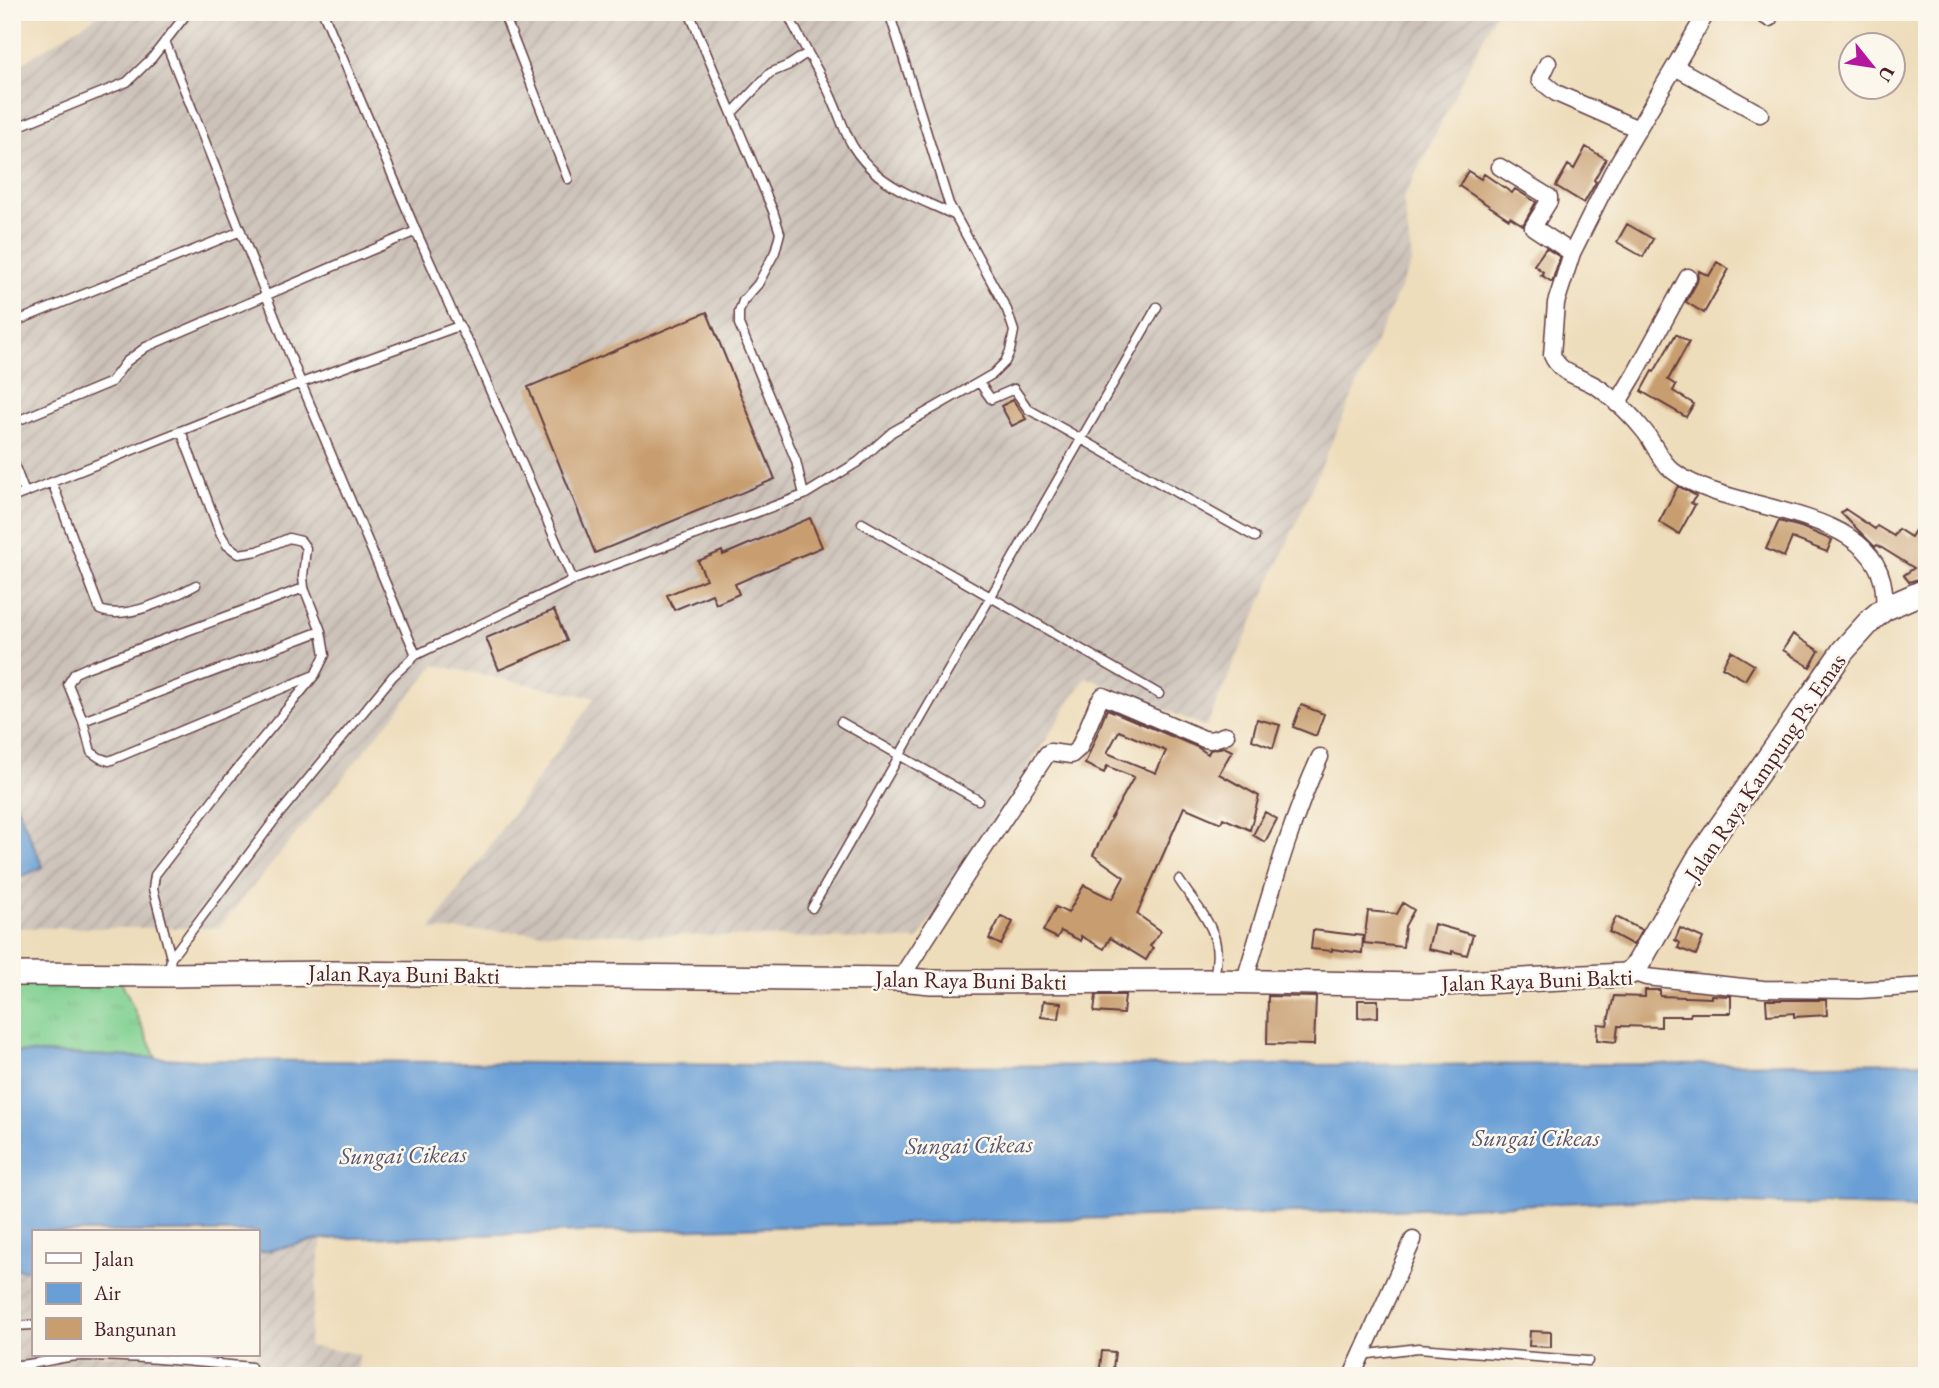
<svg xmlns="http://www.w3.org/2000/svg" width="1939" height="1388" viewBox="0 0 1939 1388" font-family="'EB Garamond',serif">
  <defs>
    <pattern id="industrial-furrows" width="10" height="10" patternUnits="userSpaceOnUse" patternTransform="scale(1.75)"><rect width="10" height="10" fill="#ccc2b9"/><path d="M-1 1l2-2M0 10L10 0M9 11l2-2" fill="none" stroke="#b1a69f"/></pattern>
    <pattern id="grass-tufts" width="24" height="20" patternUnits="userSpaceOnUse" patternTransform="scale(1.75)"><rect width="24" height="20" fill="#7fd091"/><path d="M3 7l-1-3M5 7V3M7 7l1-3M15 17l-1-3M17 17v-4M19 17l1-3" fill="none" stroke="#6fb27d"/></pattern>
  </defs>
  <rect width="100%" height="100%" fill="#fbf7ec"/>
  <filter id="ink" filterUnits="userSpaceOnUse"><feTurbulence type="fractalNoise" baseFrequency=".0143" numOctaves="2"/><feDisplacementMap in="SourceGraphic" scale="14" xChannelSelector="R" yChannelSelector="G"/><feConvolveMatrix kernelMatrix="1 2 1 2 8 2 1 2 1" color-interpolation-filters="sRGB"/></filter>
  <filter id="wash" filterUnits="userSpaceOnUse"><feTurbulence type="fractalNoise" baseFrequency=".00686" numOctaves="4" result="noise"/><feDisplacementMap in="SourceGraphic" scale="28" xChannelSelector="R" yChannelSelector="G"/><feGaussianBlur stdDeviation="1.57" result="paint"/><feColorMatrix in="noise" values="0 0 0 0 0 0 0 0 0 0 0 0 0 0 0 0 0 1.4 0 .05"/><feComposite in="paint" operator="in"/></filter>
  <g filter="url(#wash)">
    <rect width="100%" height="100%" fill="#edb"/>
    <path fill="url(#industrial-furrows)" d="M103 12H1496L1403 199 1412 261 1206 727 1086 677 918 940 430 930 595 698 435 665 219 928H12V71L35 55Z
      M322 1239 308 1346 359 1354 357 1376H12V1269L33 1270V1355H257V1253Z"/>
    <path fill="url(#grass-tufts)" stroke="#64785e" stroke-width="2" d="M12 974H118L156 1058 12 1052Z"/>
    <path fill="#699fd6" stroke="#5a5f80" stroke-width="2" d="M12 794 43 867 12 881Z
      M12 1052 207 1060 880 1066 1701 1064 1927 1062V1208L1633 1200 1372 1211 322 1239 257 1253V1232H33V1270L12 1269Z"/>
    <g id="blocks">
      <path fill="#c89e6f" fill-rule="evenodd" d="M1586 147 1606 159 1594 180 1596 182 1584 203 1556 186 1568 165 1574 169Z
        M1468 171 1481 179 1484 174 1512 193 1515 189 1536 202 1523 225 1510 217 1509 219 1459 186Z
        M1627 224 1653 239 1643 257 1617 242Z
        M1546 248 1560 257 1552 282 1541 275 1543 272 1534 265Z
        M1717 262 1729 269 1704 313 1686 302 1697 282 1699 271 1709 276Z
        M707 312 775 479 595 553 528 387Z
        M1676 334 1689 342 1668 380 1676 385 1673 391 1694 404 1686 417 1641 391 1652 371 1654 372Z
        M1013 400 1026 419 1012 426 1001 406Z
        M1678 486 1696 496 1691 503 1695 505 1679 534 1659 522Z
        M1845 509 1875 529 1877 526 1894 536 1898 529 1911 537 1915 530 1927 536V576L1909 582 1904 575 1914 568 1877 545 1875 547 1841 513Z
        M810 518 822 547 735 584 739 594 716 604 712 594 674 610 667 595 706 579 698 561 722 551 723 555Z
        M1779 521 1801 527 1832 540 1827 552 1792 538 1784 557 1766 549Z
        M554 610 567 641 499 670 486 638Z
        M1793 634 1819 651 1810 667 1783 650Z
        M1731 651 1754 665 1745 680 1722 667Z
        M1301 705 1324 714 1316 736 1293 727Z
        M1107 709 1197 747 1208 754 1210 750 1224 747 1232 751 1219 774 1259 796 1250 830 1223 818 1221 823 1184 807 1137 914 1161 931 1150 946 1153 948 1146 960 1110 938 1104 949 1081 936V941L1061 931 1057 938 1043 931 1056 907 1068 913 1084 885 1112 899 1124 877 1093 855 1111 818 1134 777 1107 766 1104 773 1085 764ZM1119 731 1166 751 1156 773 1107 753Z
        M1257 719 1280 725 1273 748 1252 740Z
        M1265 812 1277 819 1265 842 1253 835Z
        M1403 903 1414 910 1405 926 1403 947 1364 943 1368 911 1397 914Z
        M1001 916 1013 922 1001 945 989 939Z
        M1616 917 1642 930 1633 945 1609 932Z
        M1434 924 1473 935 1467 955 1452 951V954L1428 949Z
        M1680 928 1703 938 1696 955 1678 948 1680 943 1675 940Z
        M1313 930 1363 936 1362 953 1332 949V951L1311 949Z
        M1645 990H1660V996L1711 998V995L1731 996V1013H1691L1690 1016H1661V1027L1618 1026 1616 1042 1597 1040 1598 1024 1607 1025 1614 996 1645 997Z
        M1096 995H1125L1123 1014 1094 1012Z
        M1268 996 1316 997 1314 1045 1267 1044Z
        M1358 1000H1378V1017L1358 1018Z
        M1766 1000H1826L1827 1015 1794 1017V1013L1767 1015Z
        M1043 1001 1061 1003 1059 1019 1041 1017Z
        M1530 1331 1551 1332V1347L1529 1346Z
        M1102 1351 1115 1352 1112 1376H1099Z"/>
    </g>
  </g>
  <g filter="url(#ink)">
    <use href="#blocks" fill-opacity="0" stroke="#633c41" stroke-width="2"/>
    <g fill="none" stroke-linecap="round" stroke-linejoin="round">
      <defs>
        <path id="service" d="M323 12 416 231 455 318 471 347 573 580
          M503 12 568 179
          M787 12C799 38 814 63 827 88 845 124 844 146 878 175 900 193 929 203 954 215
          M165 41 301 383 416 655
          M732 113 770 73 789 65 807 53
          M12 129 127 82 152 58 188 12
          M12 323 241 231
          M979 382 991 399 1014 389 1028 409 1255 537
          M12 423 111 382 126 362 146 347 416 231
          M12 459 25 493
          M52 482 100 610C127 621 172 598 196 585
          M804 495 858 462 892 432 993 374 1005 362 1010 351 1014 331 1007 310 949 204 889 12
          M12 498 301 383 459 326
          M862 523 1159 694
          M304 588 86 668 75 673 68 684 83 721 91 752 100 758 109 761 312 676
          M83 721 321 631
          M841 722 978 800
          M1179 880C1202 915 1225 932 1214 977
          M812 908 1157 307
          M171 958 153 889 155 875 228 780 315 675 325 655 321 631 304 588 303 576 306 548 301 541 289 538 258 551 239 554 227 545 220 533 181 431
          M169 971 171 958 276 818 393 676 416 655 573 580 804 495 796 461 739 324V312L743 301 758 284 775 252 780 233 773 211 689 12
          M12 1326 33 1325
          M1361 1355 1418 1348 1588 1361
          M12 1365C36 1366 59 1356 82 1356 139 1356 195 1362 251 1367"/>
        <path id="minor" d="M1707 12 1612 173 1572 253 1556 303 1552 355C1561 377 1587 377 1603 391 1618 402 1634 418 1645 432 1655 445 1660 461 1673 471 1732 518 1894 501 1884 609
          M1759 12 1769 18
          M1548 63 1540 80 1556 93 1638 129
          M1675 67 1760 114
          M1500 167 1549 197V201L1533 227 1572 253
          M1617 404 1635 374 1688 277
          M1631 972 1646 977 1763 989 1859 990 1927 986
          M900 979 971 868 1047 754 1050 752 1071 755 1079 748 1098 703 1103 696 1204 739 1211 740 1226 735
          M1244 983C1267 908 1287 829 1320 757
          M1352 1376 1413 1240"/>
        <path id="primary" d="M12 974 169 975 335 973 900 979 931 982 1213 981 1419 985 1625 975 1631 972 1638 964 1698 859 1843 651 1871 620 1884 609 1927 590"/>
      </defs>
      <use href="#service" stroke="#633c41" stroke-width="11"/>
      <use href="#minor" stroke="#633c41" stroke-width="19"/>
      <use href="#primary" stroke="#633c41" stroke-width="26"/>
      <use href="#service" stroke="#fff" stroke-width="8"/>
      <use href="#minor" stroke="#fff" stroke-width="16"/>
      <use href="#primary" stroke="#fff" stroke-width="23"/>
    </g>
  </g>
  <g text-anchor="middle" stroke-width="5" stroke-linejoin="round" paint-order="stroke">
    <g font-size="23" fill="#4a1f2b" stroke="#fbf7ec">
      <text transform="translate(1765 767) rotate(-56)" y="8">Jalan Raya Kampung Ps. Emas</text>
      <text transform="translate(404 974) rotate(1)" y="8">Jalan Raya Buni Bakti</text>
      <text transform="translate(971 980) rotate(1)" y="8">Jalan Raya Buni Bakti</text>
      <text transform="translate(1537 980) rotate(-2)" y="8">Jalan Raya Buni Bakti</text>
    </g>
    <g font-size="24" font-style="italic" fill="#56526f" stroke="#fbf7ec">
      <text x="1536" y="1146">Sungai Cikeas</text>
      <text transform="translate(969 1145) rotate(-1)" y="8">Sungai Cikeas</text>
      <text transform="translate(403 1155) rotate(-1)" y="8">Sungai Cikeas</text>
    </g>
  </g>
  <rect width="1939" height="1388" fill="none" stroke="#fbf7ec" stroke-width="42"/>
  <rect x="32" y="1230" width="228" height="126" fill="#fbf7ec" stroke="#b4a19f" stroke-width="2"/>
  <rect x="46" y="1253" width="35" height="10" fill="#ffffff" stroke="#b4a19f" stroke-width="2"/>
  <text x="94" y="1266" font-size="21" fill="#4a1f2b">Jalan</text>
  <rect x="46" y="1283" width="35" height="21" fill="#699fd6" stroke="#b4a19f" stroke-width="2"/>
  <text x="94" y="1300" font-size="21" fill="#4a1f2b">Air</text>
  <rect x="46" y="1318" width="35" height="21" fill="#c89e6f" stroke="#b4a19f" stroke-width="2"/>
  <text x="94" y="1336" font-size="21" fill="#4a1f2b">Bangunan</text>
  <g transform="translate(1872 66) rotate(120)"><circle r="33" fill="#fbf7ec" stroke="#b4a19f" stroke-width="2"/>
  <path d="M0-5L12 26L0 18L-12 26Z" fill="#b5179e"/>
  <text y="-10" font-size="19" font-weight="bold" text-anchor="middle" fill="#4a1f2b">U</text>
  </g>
</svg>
